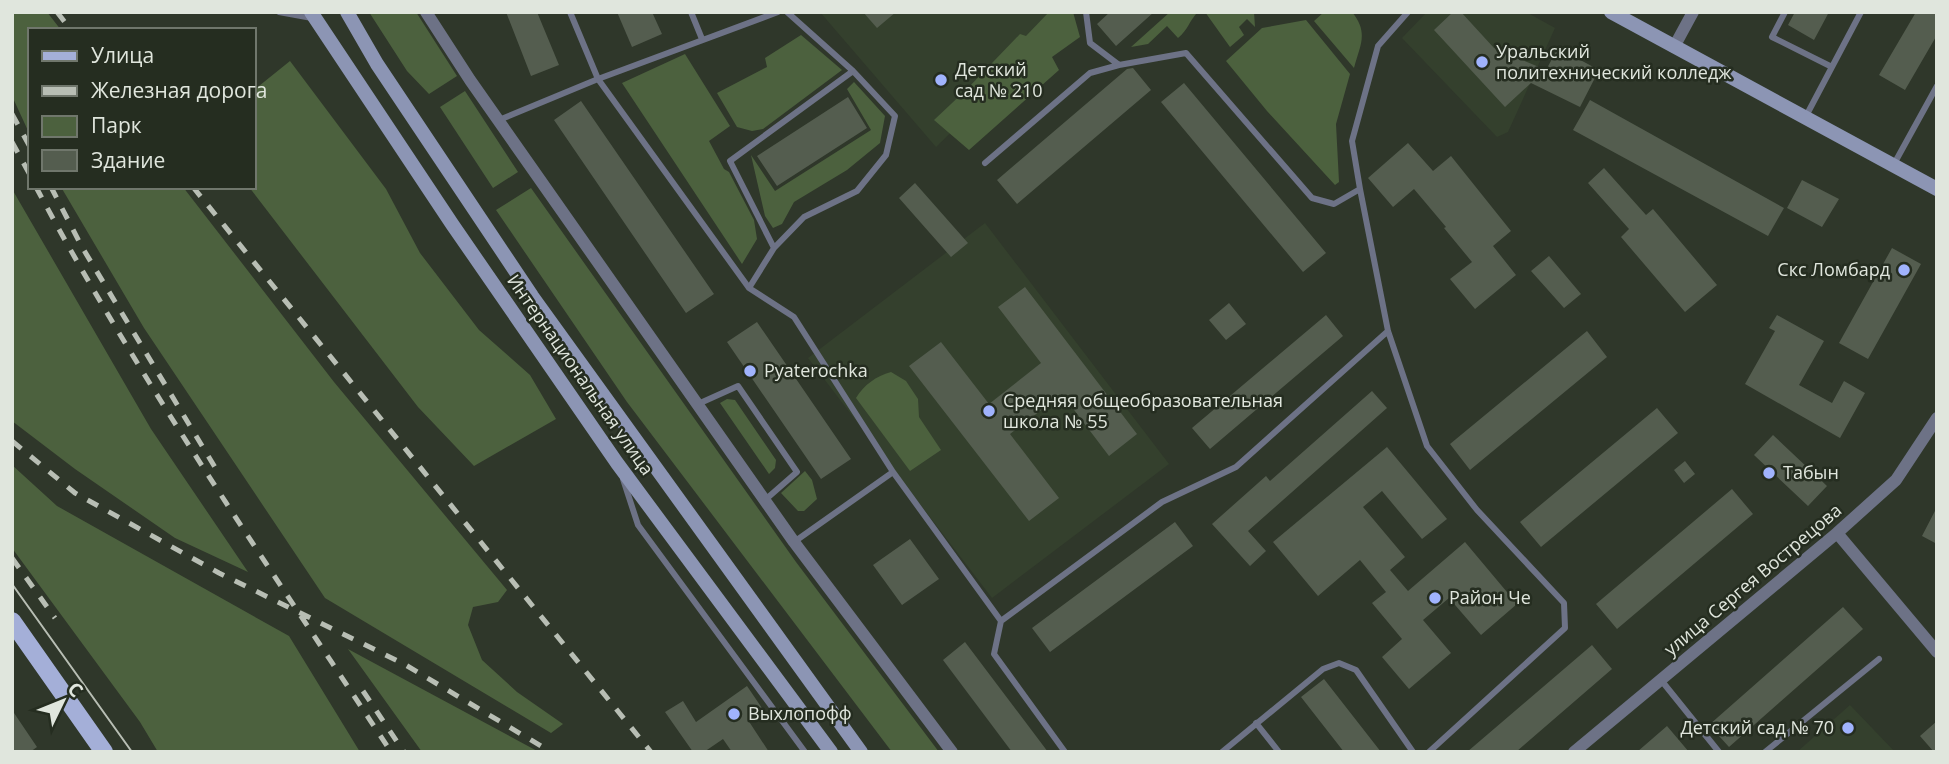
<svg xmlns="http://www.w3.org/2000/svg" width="1949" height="764" viewBox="0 0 1949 764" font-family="'Open Sans',sans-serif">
  <rect width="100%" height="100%" fill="#2f372a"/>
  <path fill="#34402d" d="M820 12H1072L1073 13 936 147Z
    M1427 12H1526L1555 28 1508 132 1497 137 1402 38Z
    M985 223 1169 464 992 598 808 358Z
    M1850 705 1895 752H1797Z"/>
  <path fill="#4c613e" d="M12 12H47L61 30H30V135L12 96Z
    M369 12H416L457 76 429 94 407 71Z
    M1049 12H1073L1080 37 1052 57 1059 70 969 150 934 120 968 88 1020 34 1026 36Z
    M1170 12H1198C1189 21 1188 30 1178 38L1167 26 1148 44 1131 47Z
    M1205 12H1254L1255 27 1247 19 1239 27 1244 35 1230 47Z
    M1324 12H1352C1369 33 1360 45 1354 68L1314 21Z
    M1306 20 1350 74 1336 124 1339 182 1335 185 1267 111 1226 61 1262 28Z
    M801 35 842 70 763 129 752 131 737 127 717 93 767 67 765 58Z
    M685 54 730 126 709 141 724 169 729 172 754 220 757 239 742 264 622 83Z
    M290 61 386 189 420 253 479 330 530 375 556 419 474 466 418 407 249 187H254V90Z
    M854 82 885 116 880 143 847 170 794 202 782 224 773 228 765 216 751 155 775 191 871 130 847 89Z
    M465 91 518 172 493 188 440 107Z
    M61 187H183L334 382 507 590 498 602 473 607 468 625 482 660 517 692 563 724 551 733 325 598 144 328Z
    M531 188 796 562 939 752H892L627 402 496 210Z
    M12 189 151 429 248 572 175 538 75 469 12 421Z
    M891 372 906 381 918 399 919 417 941 450 910 471 856 398C864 385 876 376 891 372Z
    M727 399 735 400 776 460 775 468 769 474 720 403Z
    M12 465 57 506 289 636 360 752H158L140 722 12 548Z
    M805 471 812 480 817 499 804 511H798L781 493Z
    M348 649 372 662 539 752H422Z"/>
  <path fill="#545d4f" d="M506 12H537L559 65 531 76Z
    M617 12H652L662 34 632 47Z
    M863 12H896L877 28Z
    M1110 12H1154L1116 46 1097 24Z
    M1453 12H1461L1494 48 1546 70 1558 48 1599 70 1580 107 1531 83 1505 107 1434 30Z
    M1795 12H1829L1814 40 1788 25Z
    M1916 12H1937V35L1905 90 1879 75Z
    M1133 68 1151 90 1017 204 997 180 1127 69Z
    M1184 83 1326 253 1303 272 1161 102Z
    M848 97 867 128 777 186 757 156Z
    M1590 100 1784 208 1768 236 1573 130Z
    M581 101 714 294 686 313 554 120Z
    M1408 143 1433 171 1451 156 1511 231 1493 246 1516 275 1475 309 1450 279 1472 262 1444 228 1446 227 1414 189 1393 207 1368 178Z
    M1604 168 1646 215 1653 209 1717 285 1685 312 1621 237 1629 229 1588 183Z
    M1802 180 1839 199 1822 227 1787 208Z
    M915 183 968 243 951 257 899 198Z
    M1892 248 1921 264 1868 359 1839 343Z
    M1549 256 1581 294 1564 308 1531 271Z
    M1025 287 1137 434 1109 456 1062 394 1010 434 1059 498 1029 521 909 366 941 342 989 404 1041 363 998 307Z
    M1229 303 1246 324 1226 340 1209 320Z
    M1326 315 1343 336 1210 449 1192 428Z
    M1777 315 1824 341 1799 385 1832 403 1844 381 1865 393 1840 438 1745 384 1775 331 1769 328Z
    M757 322 851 459 821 479 727 342Z
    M1587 331 1607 357 1470 470 1450 444Z
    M1372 391 1387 408 1248 531 1266 551 1250 566 1212 524 1266 476 1270 481Z
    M1657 408 1678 433 1541 547 1520 522Z
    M1773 435 1827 486 1808 506 1754 455Z
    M1387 447 1447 519 1422 539 1382 491 1363 507 1405 557 1390 570 1408 591 1465 542 1517 604 1481 635 1449 598 1423 620 1451 653 1409 689 1382 657 1402 639 1372 603 1386 592 1360 560 1318 596 1273 542Z
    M1685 461 1695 474 1684 483 1674 470Z
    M1732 489 1753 514 1617 629 1596 604Z
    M1937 507V544L1922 536Z
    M1175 522 1193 546 1050 652 1032 628Z
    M910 539 939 579 902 605 873 565Z
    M1843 607 1863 629 1729 747 1709 725Z
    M965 642 1048 752H1012L943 660Z
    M1592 645 1612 669 1516 752H1467Z
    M1324 679 1381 752H1344L1301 697Z
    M747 686 764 711 748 720 769 752H732L723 739 704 752H693L665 712 683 701 696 722Z
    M12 710 37 747 30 752H12Z
    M1937 721V752H1934L1920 736Z
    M1667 726 1689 752H1637Z"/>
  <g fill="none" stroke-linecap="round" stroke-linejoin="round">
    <path stroke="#6d7286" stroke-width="6" d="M279 12 312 18
      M570 12 598 79 749 288 794 317 893 472 1001 621
      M691 12 702 39
      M1086 12 1090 43 1119 65
      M1785 12 1772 37 1832 67
      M1805 118 1861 12
      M499 120 598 79 778 12
      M985 163 1090 73 1119 65 1186 53 1312 198 1334 204 1360 189 1352 141 1378 46 1408 12
      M1894 164 1937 86
      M1360 189 1388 331 1427 446 1477 510 1564 603 1565 628 1429 752
      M774 248 730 161 853 71
      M749 288 774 248 804 217 857 191 886 155 895 116 853 71 787 12
      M698 404 738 386 797 472 765 500
      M623 479 638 525 805 752
      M794 542 893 472
      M1661 680 1719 752
      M1256 723 1279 752
      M1065 752 994 654 1001 621 1162 502 1236 467 1388 331
      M1222 752 1323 669 1339 663 1356 670 1413 752
      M1765 752 1879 659"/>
    <path stroke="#6d7286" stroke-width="12" d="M426 12 470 80 794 542 952 752
      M1674 47 1693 12
      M1837 533 1937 652
      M1574 752 1837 533 1896 480 1937 418"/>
    <path stroke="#8c95b4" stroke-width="14" d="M311 12 452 224 617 463 831 752
      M347 12 377 64 532 296 861 752
      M1611 12 1937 189"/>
    <path stroke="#a4afd8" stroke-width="18" d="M12 621 104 752"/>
    <path stroke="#b8beb4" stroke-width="2" d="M12 584 132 752"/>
    <path stroke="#b8beb4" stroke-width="5" stroke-dasharray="12 12" stroke-linecap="butt" d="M57 12 71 30
      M12 114 30 147
      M12 142 30 175
      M36 187C141 384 269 566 391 752
      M51 187 82 247 216 469
      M193 187 651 752
      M12 441 75 493 219 573 404 664 551 752
      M12 558 55 618
      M363 691 404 752"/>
  </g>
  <g fill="#a0b3fd" stroke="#252d20" stroke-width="2.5">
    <circle cx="1482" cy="62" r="7"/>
    <circle cx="941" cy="80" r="7"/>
    <circle cx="1904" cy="270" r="7"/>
    <circle cx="750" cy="371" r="7"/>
    <circle cx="989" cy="411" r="7"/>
    <circle cx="1769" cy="473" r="7"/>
    <circle cx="1435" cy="598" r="7"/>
    <circle cx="734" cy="714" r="7"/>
    <circle cx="1848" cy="728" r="7"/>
  </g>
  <g text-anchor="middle" stroke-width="5" stroke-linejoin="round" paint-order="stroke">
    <g font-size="18" fill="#e0e6dd" stroke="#252d20" text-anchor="start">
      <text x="1496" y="58">Уральский<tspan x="1496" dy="21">политехнический колледж</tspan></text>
      <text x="955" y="76">Детский<tspan x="955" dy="21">сад № 210</tspan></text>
      <text x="1890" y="276" text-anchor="end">Скс Ломбард</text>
      <text x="764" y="377">Pyaterochka</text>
      <text x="1003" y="407">Средняя общеобразовательная<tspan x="1003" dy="21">школа № 55</tspan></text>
      <text x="1783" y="479">Табын</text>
      <text x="1449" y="604">Район Че</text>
      <text x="748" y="720">Выхлопофф</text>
      <text x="1834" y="734" text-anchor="end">Детский сад № 70</text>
    </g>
    <g font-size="18" fill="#e0e6dd" stroke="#252d20">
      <text transform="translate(580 375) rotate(55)" y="6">Интернациональная улица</text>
      <text transform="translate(1753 580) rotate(-40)" y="6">улица Сергея Вострецова</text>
    </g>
  </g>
  <rect width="1949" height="764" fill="none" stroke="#e0e6dd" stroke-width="28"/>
  <rect x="28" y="28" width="228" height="161" fill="#252d20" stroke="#70776c" stroke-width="2"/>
  <rect x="42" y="51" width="35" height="10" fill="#a4afd8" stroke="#70776c" stroke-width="2"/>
  <text x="91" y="63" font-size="21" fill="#e0e6dd">Улица</text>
  <rect x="42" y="86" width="35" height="10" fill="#b8beb4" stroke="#70776c" stroke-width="2"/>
  <text x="91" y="98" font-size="21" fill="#e0e6dd">Железная дорога</text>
  <rect x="42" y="116" width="35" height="21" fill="#4c613e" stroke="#70776c" stroke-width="2"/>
  <text x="91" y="133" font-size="21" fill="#e0e6dd">Парк</text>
  <rect x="42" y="150" width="35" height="21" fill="#545d4f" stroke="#70776c" stroke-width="2"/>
  <text x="91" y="168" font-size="21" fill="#e0e6dd">Здание</text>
  <g transform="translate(63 701) rotate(47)" stroke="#252d20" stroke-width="5" paint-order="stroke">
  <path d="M0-5L12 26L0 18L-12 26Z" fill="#e0e6dd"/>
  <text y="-10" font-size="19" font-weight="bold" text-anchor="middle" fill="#e0e6dd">С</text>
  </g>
</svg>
